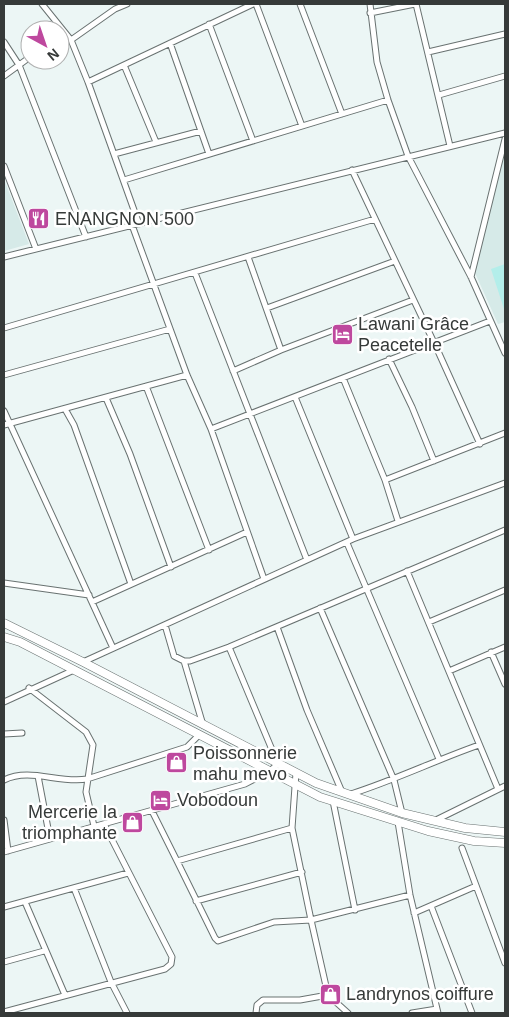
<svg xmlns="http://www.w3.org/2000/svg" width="509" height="1017" viewBox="0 0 509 1017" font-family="Helvetica,sans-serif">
  <rect width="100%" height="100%" fill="#ecf6f5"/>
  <path fill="#d6eae8" d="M505 150V322L498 324 475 273Z
    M4 179 29 244 4 251Z"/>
  <path fill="#b3eeea" d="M505 264V308L504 309 491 269Z"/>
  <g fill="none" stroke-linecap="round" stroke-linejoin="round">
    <defs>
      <path id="minor" d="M42 4 71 40 88 82 139 224
        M256 4 302 126
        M300 4 342 114
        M370 4 377 62 388 100 408 156 471 277 505 353
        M416 4 450 146
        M370 13 415 4
        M209 24 253 141
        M71 40 115 9 127 4
        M4 42 19 65 86 237
        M170 43 209 154
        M428 52 505 34
        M124 65 156 142
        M4 76 30 57
        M88 82 253 4
        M439 95 505 76
        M114 154 201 131
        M4 166 36 249
        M352 170 437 349 480 444
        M124 180 388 100
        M132 225 187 375 211 429 264 579
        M4 257 505 133
        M248 257 281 350
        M195 273 307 560
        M471 277 505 139
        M267 308 395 261
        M4 328 375 219
        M389 359 412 407 434 461
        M233 371 281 350 413 300
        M4 375 170 329
        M343 378 385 480 398 521
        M146 386 209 550
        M295 397 353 539
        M106 398 130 454 171 567
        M65 409 74 425 131 584
        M4 411 113 648
        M4 425 187 375
        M211 429 490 321
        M385 480 505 433
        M347 543 439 759
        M407 571 498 789
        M4 583 89 595
        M92 602 247 532
        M320 608 394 780 402 813
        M429 622 505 590
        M165 625 174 656 184 661H190L229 647 505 530
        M277 627 307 710 342 792
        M491 652 505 684
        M184 661 203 725
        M83 662 353 539 505 483
        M449 671 505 647
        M29 688 86 732 93 745 86 792 94 826
        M4 702 74 670
        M4 734 22 733
        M296 773 292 828 311 920 328 995 348 1013
        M38 776 50 839
        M4 780C30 767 59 784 87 779L187 747 199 735
        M351 794C395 780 436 760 479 745
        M333 801 355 910
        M152 811 177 861 292 828
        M4 820 8 851
        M434 821 505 786
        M398 822 410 895 438 1013
        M462 848 505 963
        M4 852 245 784 270 771 278 764 229 647
        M177 861 215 938 218 941 274 922 311 920 410 895
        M74 888 111 982 127 1013
        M196 901 302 872
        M25 902 65 995
        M431 906 472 1013
        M4 907 128 873
        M414 913 476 886
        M4 962 44 951
        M4 1012 165 969 171 964 172 957 104 824
        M256 1013 257 1005 263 1000H300L328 995
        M412 1013 437 1009"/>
      <path id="secondary" d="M4 623 83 662 316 783 402 813 465 828 505 832
        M4 637 20 642 320 797 428 831 474 841 505 843"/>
    </defs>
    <use href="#minor" stroke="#697271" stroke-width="7"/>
    <use href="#secondary" stroke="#697271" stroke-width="9"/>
    <use href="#minor" stroke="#fff" stroke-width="5"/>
    <use href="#secondary" stroke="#fff" stroke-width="8"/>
  </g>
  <defs>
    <symbol id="restaurant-square" viewBox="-11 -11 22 22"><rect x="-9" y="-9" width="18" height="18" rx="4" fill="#be489e" stroke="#fff"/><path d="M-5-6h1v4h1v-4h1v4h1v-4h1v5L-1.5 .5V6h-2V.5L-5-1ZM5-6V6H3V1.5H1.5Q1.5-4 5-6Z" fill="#fff"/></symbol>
    <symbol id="hotel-square" viewBox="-11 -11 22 22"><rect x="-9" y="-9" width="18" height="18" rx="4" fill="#be489e" stroke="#fff"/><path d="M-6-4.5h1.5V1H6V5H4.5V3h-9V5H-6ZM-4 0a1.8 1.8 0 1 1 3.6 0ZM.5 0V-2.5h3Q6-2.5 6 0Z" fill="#fff"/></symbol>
    <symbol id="shop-square" viewBox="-11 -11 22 22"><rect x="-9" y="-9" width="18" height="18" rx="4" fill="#be489e" stroke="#fff"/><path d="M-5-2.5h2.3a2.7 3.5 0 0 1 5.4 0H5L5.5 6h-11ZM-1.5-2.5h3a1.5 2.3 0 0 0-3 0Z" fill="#fff"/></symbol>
  </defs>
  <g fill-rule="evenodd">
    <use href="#restaurant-square" x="26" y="206" width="25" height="25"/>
    <use href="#hotel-square" x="330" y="322" width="25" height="25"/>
    <use href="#shop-square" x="164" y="750" width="25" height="25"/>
    <use href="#hotel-square" x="148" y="788" width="25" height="25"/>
    <use href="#shop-square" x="120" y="810" width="25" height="25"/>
    <use href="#shop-square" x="318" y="982" width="25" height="25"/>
  </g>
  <g text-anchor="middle" stroke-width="5" stroke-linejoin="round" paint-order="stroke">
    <g font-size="18" fill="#363a39" stroke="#fff" text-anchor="start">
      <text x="55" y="225">ENANGNON 500</text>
      <text x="358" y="330">Lawani Grâce<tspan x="358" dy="21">Peacetelle</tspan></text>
      <text x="193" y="759">Poissonnerie<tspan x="193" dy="21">mahu mevo</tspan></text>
      <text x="177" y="806">Vobodoun</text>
      <text x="117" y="818" text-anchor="end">Mercerie la<tspan x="117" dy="21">triomphante</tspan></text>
      <text x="346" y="1000">Landrynos coiffure</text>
    </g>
  </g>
  <rect width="509" height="1017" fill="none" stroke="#363a39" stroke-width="10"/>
  <g transform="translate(45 45) rotate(140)"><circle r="24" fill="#ffffff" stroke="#afb0b0"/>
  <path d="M0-4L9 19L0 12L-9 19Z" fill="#be489e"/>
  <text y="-8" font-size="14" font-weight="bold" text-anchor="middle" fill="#363a39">N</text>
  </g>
</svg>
